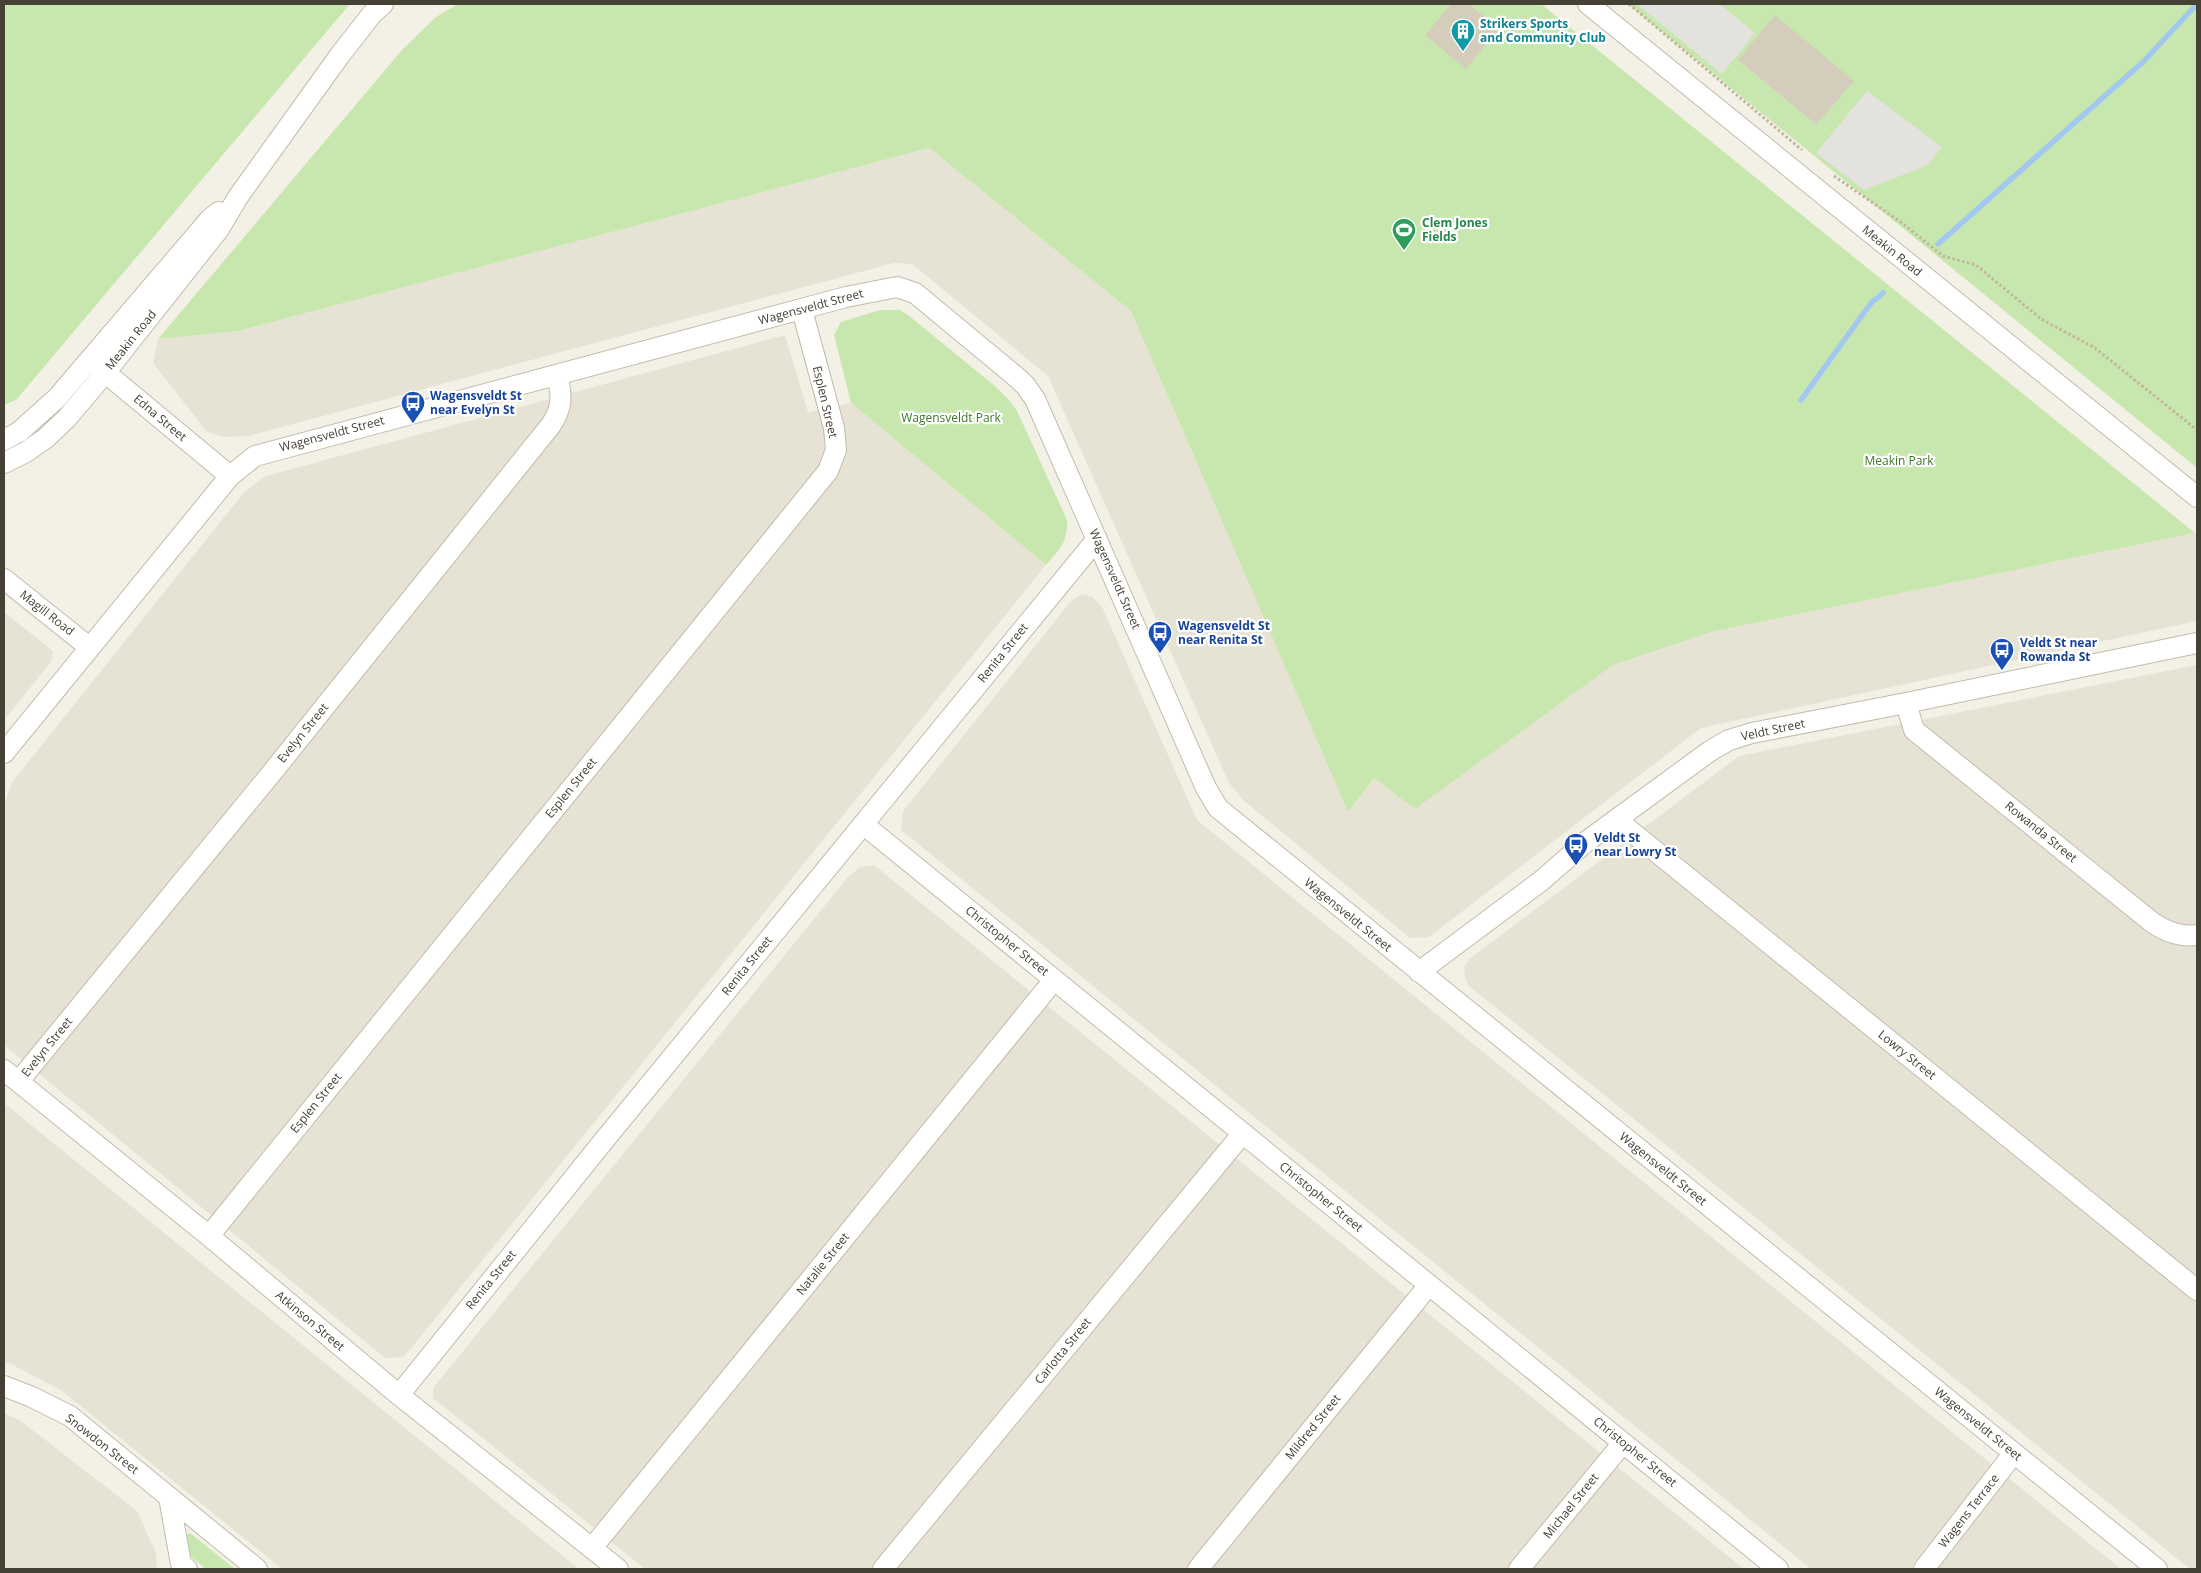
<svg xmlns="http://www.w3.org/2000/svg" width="2201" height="1573" viewBox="0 0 2201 1573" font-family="'Open Sans',sans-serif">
  <rect width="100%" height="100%" fill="#f3f0e6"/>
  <path fill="#e7e3d4" d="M929 148 1131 311 1348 811 1374 778 1415 808 1613 665 1711 632 2195 533 2197 535V621L1701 728 1429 937 1410 938 1243 800 1229 783 1048 376 912 264 894 263 248 436 225 437 207 432 153 363 158 339 238 331Z
    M785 335 808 412 851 403 1046 565 404 1357 385 1358 4 1045V805L12 782 245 491 266 476Z
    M1082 594 1093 597 1102 607 1197 820 2121 1569H1811L901 830 903 811 1071 601Z
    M4 612 53 651 51 662 4 720Z
    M2197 665V1569H2190L1468 985 1465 977 1464 967 1469 959 1739 756Z
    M874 865 1744 1569H645L433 1398V1388L848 877 860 867Z
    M4 1103 579 1569H282L62 1391 9 1363H4Z
    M4 1413 21 1421 137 1511 156 1553 157 1569H4Z"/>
  <path fill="#c8e7ae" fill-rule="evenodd" d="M4 4H350L16 400 4 405Z
    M458 4H1451L1426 35 1466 68 1499 28 1469 4H1541L2195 533 1711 632 1613 665 1415 809 1374 778 1348 812 1131 311 929 148 238 331 158 339 402 50 436 17Z
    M1628 4H1637L1754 33 1719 4H2197V468ZM1738 60 1853 81 1816 125Z
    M880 310H900L908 315 996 387 1009 400 1017 411 1067 520C1068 542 1060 549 1046 565L851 403 834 335 841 322Z
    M190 1533 235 1569H206L183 1550 186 1535Z"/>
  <path fill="#e4e2de" d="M1637 4H1719L1755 33 1722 74Z
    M1867 91 1942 147 1928 165 1864 190 1816 153Z"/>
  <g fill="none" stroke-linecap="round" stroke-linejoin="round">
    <path stroke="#a2c8f0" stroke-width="5.5" d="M1938 244 2143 62 2197 4
      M1801 400 1871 303 1883 293"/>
  </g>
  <path fill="#d4cdbb" d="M1451 4H1469L1499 28 1466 69 1425 35Z
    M1775 15 1854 81 1816 125 1738 60Z"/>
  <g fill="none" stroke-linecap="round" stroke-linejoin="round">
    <defs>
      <path id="minor" d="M1588 4 2197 497
        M95 364 230 476
        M4 440 19 432 57 398 210 219 219 212
        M4 463 26 452 46 438 67 418 105 373 219 229 238 197 340 55 372 14 383 4
        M4 579 89 647
        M1906 703 1914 730 2153 923C2167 932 2180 937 2197 935
        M4 753 230 476 255 456 846 297 897 287 915 293 1014 375 1025 385 1035 399 1206 788 1218 808 2157 1569
        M1617 820 2197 1290
        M863 824 1778 1569
        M1419 972 1541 881 1587 841 1710 751 1729 740 1752 733 1906 703 2197 643
        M4 1070 209 1236 399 1395 618 1569
        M19 1081 270 775 551 425C563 407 562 395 557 375
        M209 1236 828 471 836 450 834 428 802 310
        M4 1386 32 1397 70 1416 257 1569
        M399 1395 606 1138 1097 539
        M169 1497 181 1564 187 1569
        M592 1548 1054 980
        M883 1569 1243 1133
        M1198 1569 1429 1285
        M1519 1569 1623 1443
        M1924 1569 2014 1453"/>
    </defs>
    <use href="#minor" stroke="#c1bcab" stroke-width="22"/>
    <path stroke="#c0b69a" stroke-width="3" stroke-dasharray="2.5 2.5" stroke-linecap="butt" d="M1629 4 1802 150
      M1834 176 1902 223 1943 256 1976 265 2041 319 2095 348 2197 430"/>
    <use href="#minor" stroke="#fff" stroke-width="20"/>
  </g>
  <defs>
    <symbol id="building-pin" viewBox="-11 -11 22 30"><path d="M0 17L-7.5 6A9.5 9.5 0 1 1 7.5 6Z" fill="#0f9aa8" stroke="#fff"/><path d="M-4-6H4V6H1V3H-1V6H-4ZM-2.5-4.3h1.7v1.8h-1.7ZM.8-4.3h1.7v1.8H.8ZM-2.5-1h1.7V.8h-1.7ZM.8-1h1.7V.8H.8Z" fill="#fff"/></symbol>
    <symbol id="stadium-pin" viewBox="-11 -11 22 30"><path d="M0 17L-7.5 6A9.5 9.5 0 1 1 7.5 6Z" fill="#2e9e5b" stroke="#fff"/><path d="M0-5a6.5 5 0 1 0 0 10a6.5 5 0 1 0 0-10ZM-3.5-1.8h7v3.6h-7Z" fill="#fff"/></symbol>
    <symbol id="bus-pin" viewBox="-11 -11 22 30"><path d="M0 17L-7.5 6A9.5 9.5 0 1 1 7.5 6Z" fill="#1a4fb4" stroke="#fff"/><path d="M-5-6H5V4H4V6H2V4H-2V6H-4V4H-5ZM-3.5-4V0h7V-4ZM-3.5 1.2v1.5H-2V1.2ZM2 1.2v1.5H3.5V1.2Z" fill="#fff"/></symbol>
  </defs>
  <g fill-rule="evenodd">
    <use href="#building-pin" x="1449" y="17" width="28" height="38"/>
    <use href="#stadium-pin" x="1390" y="216" width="28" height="38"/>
    <use href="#bus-pin" x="399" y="389" width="28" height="38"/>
    <use href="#bus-pin" x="1146" y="619" width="28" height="38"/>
    <use href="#bus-pin" x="1988" y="636" width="28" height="38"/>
    <use href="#bus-pin" x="1562" y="831" width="28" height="38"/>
  </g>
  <g text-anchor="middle" stroke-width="4.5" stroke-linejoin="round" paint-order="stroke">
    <g font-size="12" font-weight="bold" fill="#0d838f" stroke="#fff" text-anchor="start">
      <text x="1480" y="28">Strikers Sports<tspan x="1480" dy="14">and Community Club</tspan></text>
    </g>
    <g font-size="12" font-weight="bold" fill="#27864d" stroke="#fff" text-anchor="start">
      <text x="1422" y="227">Clem Jones<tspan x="1422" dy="14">Fields</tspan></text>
    </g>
    <g font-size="12" fill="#454135" stroke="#fff">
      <text transform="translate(1892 251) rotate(39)" y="4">Meakin Road</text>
      <text transform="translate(811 307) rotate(-15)" y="4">Wagensveldt Street</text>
      <text transform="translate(131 340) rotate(-51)" y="4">Meakin Road</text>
      <text transform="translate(825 402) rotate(77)" y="4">Esplen Street</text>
      <text transform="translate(160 418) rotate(40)" y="4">Edna Street</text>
      <text transform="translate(332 434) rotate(-15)" y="4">Wagensveldt Street</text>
      <text transform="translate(1115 579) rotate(66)" y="4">Wagensveldt Street</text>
      <text transform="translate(47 613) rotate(38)" y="4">Magill Road</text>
      <text transform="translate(1003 653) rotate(-51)" y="4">Renita Street</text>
      <text transform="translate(1773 730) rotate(-12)" y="4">Veldt Street</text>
      <text transform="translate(303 733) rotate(-51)" y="4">Evelyn Street</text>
      <text transform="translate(571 788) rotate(-51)" y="4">Esplen Street</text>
      <text transform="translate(2041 832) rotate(39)" y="4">Rowanda Street</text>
      <text transform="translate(1348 915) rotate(39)" y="4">Wagensveldt Street</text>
      <text transform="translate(1007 941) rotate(39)" y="4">Christopher Street</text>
      <text transform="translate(747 966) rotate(-51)" y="4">Renita Street</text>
      <text transform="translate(47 1047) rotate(-51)" y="4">Evelyn Street</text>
      <text transform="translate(1907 1055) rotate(39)" y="4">Lowry Street</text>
      <text transform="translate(316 1103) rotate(-51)" y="4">Esplen Street</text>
      <text transform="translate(1663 1169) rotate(39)" y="4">Wagensveldt Street</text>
      <text transform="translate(1321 1197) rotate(39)" y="4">Christopher Street</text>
      <text transform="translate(823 1264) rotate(-51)" y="4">Natalie Street</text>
      <text transform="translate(491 1280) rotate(-51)" y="4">Renita Street</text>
      <text transform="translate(310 1321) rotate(40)" y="4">Atkinson Street</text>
      <text transform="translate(1063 1351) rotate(-51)" y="4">Carlotta Street</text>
      <text transform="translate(1978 1424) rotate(39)" y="4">Wagensveldt Street</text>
      <text transform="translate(1313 1427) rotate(-51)" y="4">Mildred Street</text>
      <text transform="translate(102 1444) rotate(38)" y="4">Snowdon Street</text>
      <text transform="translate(1635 1452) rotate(39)" y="4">Christopher Street</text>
      <text transform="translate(1571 1506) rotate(-51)" y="4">Michael Street</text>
      <text transform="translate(1969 1511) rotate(-52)" y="4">Wagens Terrace</text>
    </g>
    <g font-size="12" font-weight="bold" fill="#164399" stroke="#fff" text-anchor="start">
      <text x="430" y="400">Wagensveldt St<tspan x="430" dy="14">near Evelyn St</tspan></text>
      <text x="1178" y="630">Wagensveldt St<tspan x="1178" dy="14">near Renita St</tspan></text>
      <text x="2020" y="647">Veldt St near<tspan x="2020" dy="14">Rowanda St</tspan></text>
      <text x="1594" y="842">Veldt St<tspan x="1594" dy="14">near Lowry St</tspan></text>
    </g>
    <g font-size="12" fill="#3e7729" stroke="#fff">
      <text x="951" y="422">Wagensveldt Park</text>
      <text x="1899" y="465">Meakin Park</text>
    </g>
  </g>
  <rect width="2201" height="1573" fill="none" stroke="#454135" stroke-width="10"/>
</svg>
